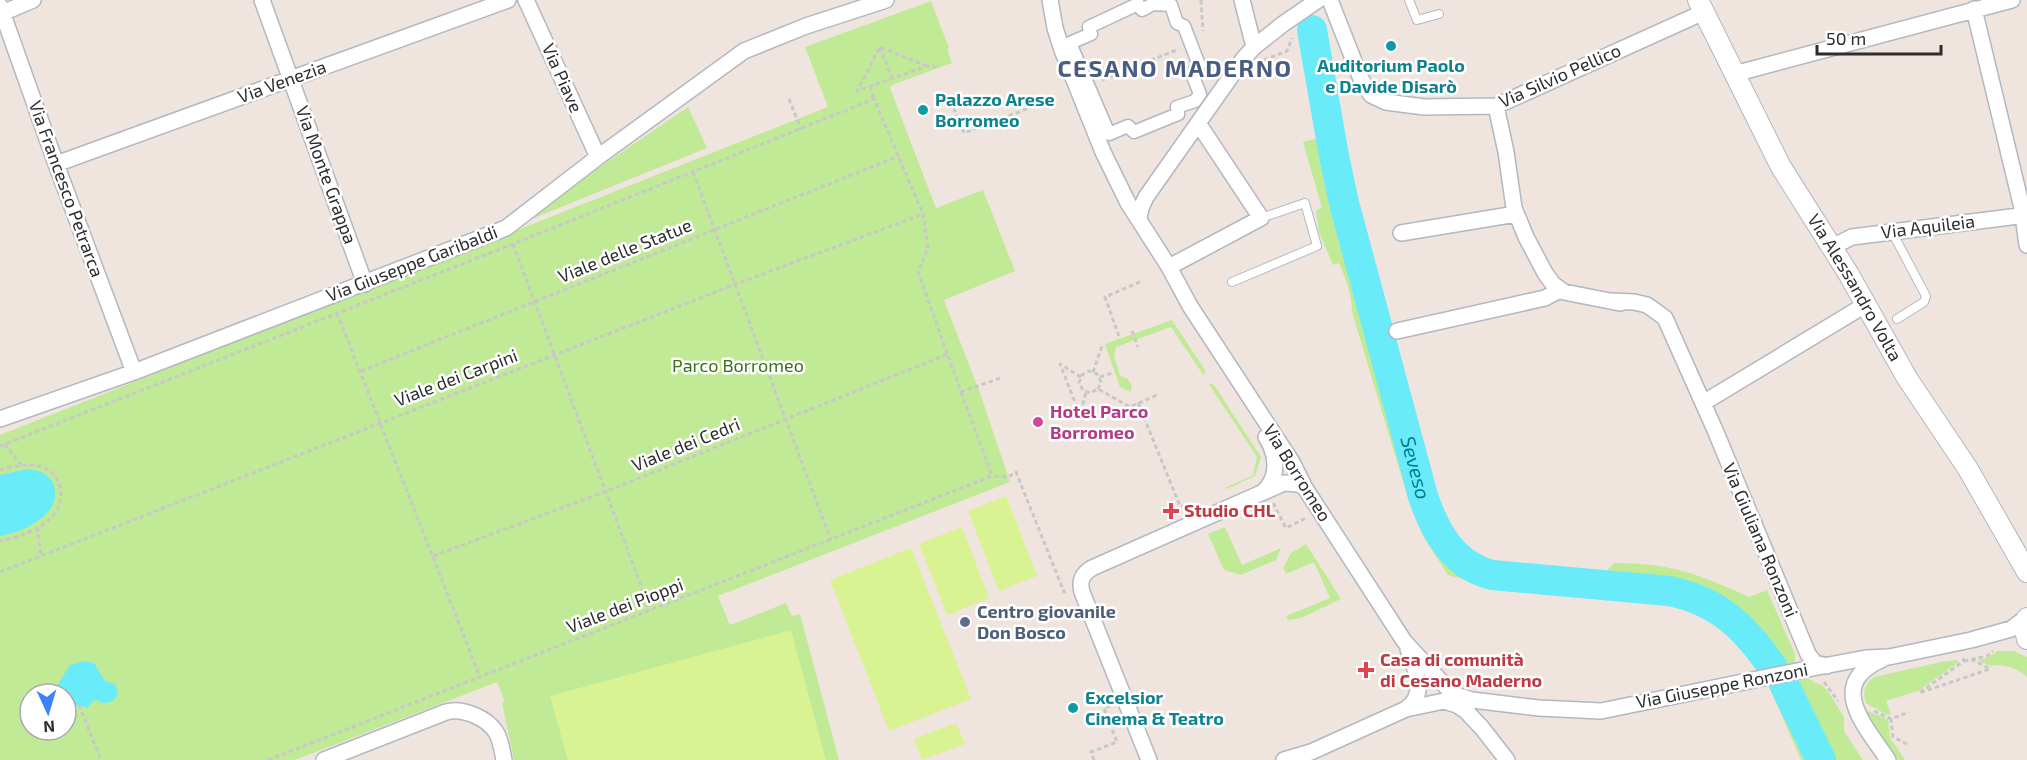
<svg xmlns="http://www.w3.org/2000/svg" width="2027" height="760" viewBox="0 0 2027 760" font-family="'Exo 2',sans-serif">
  <rect width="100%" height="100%" fill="#efe5de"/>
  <path fill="#c1ea97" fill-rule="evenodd" d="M931 1 949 48 947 49 952 63 892 85 890 88 936 208 983 190 1015 271 944 300 980 393 1010 482 718 596 730 625 786 603 792 616 800 614 839 760H514L502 703 505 702 497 682 295 760H0V435L828 107 805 47ZM30 694H66V730H30Z
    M688 107 707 148 512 227Z
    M1318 138 1349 264 1419 517C1427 533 1435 554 1449 566 1468 581 1497 586 1520 591L1480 584 1448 575 1423 536 1410 505 1352 312C1352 294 1346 280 1339 263L1333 265 1319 232 1316 210 1322 208 1303 142Z
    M1172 320 1205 370 1204 376 1171 327 1116 347 1114 356 1120 376 1127 378 1132 386 1131 392 1120 387 1105 344Z
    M1208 383 1214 385 1261 457 1255 476 1227 489 1225 488 1253 475 1257 457Z
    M1225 527 1242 565 1281 548 1276 560 1241 575 1224 570 1208 534Z
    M1306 544 1341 599 1301 618 1288 620 1286 616 1330 598 1314 562 1286 574 1283 568 1291 553Z
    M1614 563C1671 563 1699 574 1749 597L1767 590 1795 654V662L1787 665 1764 635 1738 609 1719 594 1705 587 1689 581 1671 578 1603 575Z
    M1997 651H2014L2027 657V677C2019 668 2001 663 1990 666L1977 660 1987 658Z
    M1957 660 1959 662 1918 691 1886 701 1891 714 1887 715 1866 703C1862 692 1865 684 1874 677L1941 662Z
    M1808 678 1815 683 1822 685 1827 690 1844 717V731L1863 760H1832L1795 679Z
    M1772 684 1812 760H1801L1769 686Z
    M1865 710 1888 719 1890 738 1905 760H1899L1893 754Z"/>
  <path fill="#d9f292" d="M1006 496 1037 576 999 591 968 511Z
    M962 527 989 598 947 615 919 544Z
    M911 548 971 699 889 731 830 580Z
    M791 630 826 760H568L550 696Z
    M956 723 965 744 922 760 914 739Z"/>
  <path fill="#6aebf9" d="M27 469C31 470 37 470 41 472 59 479 59 503 46 514 34 526 16 533 0 536V475Z
    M84 661 94 663 104 680 116 685 118 694C114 702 105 706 97 700L93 701 87 708 79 705 66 707V694H49L57 686 70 665Z"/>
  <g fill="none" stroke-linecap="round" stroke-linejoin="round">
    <g stroke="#6aebf9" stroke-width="30">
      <path id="s1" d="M1312 30 1334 156 1344 203 1423 496C1435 532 1453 565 1492 575L1669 591C1719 601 1746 628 1773 668"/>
      <path d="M1783 682 1821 760"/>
    </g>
    <defs>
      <path id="service" d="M1409 0 1417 20 1439 14
        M1892 232 1926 296 1924 302 1897 319
        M1232 282 1317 246 1305 203 1261 218"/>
      <path id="pedestrian" d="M1138 4 1142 10 1153 4 1171 5 1177 23 1184 26 1199 65 1192 74 1200 94 1195 101 1177 107 1178 114 1134 132 1128 126 1109 134 1070 43 1091 34 1089 27Z"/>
      <path id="minor" d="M262 0 365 284
        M526 0 598 157
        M1050 0 1055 28 1062 50 1103 152 1128 203 1169 267 1190 306 1292 462 1305 488 1404 641 1449 690 1459 696 1472 700 1539 708 1601 711 1797 671 1866 658 1889 657 1971 640 2011 629 2027 617
        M1242 0 1254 47
        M1330 0 1361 79 1371 95 1386 102 1424 107 1496 106 1704 12
        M0 6 56 164 134 372
        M1974 9 2022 208 2027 245
        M0 14 33 0
        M1734 74 2012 0
        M1496 106 1506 152 1514 208 1526 237 1545 273 1553 284 1564 292 1620 303
        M56 164 508 0
        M1139 218 1141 208 1146 197 1244 58 1254 47 1283 24 1318 0
        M1401 233 1516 214
        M1832 247 1852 237 2027 215
        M1169 267 1261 218 1198 123
        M1610 301 1634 302 1647 305 1665 318 1715 430 1808 654 1815 663 1827 666
        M1397 331 1545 298 1560 290
        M1703 403 1865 305
        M0 419 134 372 506 228 598 157 744 51 806 26 886 0
        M1263 492C1280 477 1277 454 1266 437
        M1883 659C1825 684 1865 725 1888 760
        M1406 709C1428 694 1415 669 1408 649
        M324 760 446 712C462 707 487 718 496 732 501 740 502 751 504 760
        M1149 760 1082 592C1079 581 1082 574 1092 568L1284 483 1299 484 1305 488
        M1284 760 1311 752 1406 709 1444 701 1457 705 1466 711 1482 728 1507 760"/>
      <g id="tertiary">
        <path id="s2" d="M1698 0 1781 167 1848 273 1907 378 1968 469 2027 572"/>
        <path d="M2027 618 2025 629 2027 639"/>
      </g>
    </defs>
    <use href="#service" stroke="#b2b7c1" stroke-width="10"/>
    <use href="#pedestrian" stroke="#b2b7c1" stroke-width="15"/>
    <use href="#minor" stroke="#b2b7c1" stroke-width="18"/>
    <use href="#tertiary" stroke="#b2b7c1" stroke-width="22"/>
    <path stroke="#c8c8c8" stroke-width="3" stroke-dasharray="4.5 3" stroke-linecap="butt" d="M1201 0 1203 31
      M880 47 892 78
      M1264 60 1287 51 1292 38
      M927 66 880 47 857 91 927 66H933L938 68
      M1102 80 1179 49
      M870 86 874 99
      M789 99 801 129
      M951 101 964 133 1037 105
      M693 172 831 540
      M513 244 650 610
      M337 313 480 677
      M1132 331 1138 347
      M1119 336 1105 297 1142 281
      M361 371 899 156
      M1093 372 1102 346
      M1081 377 1060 364 1080 415 1086 392
      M1100 377 1112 373
      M1098 389 1101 382 1097 374 1089 371 1082 375 1079 383 1083 390 1090 393 1098 389 1130 407 1157 395
      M961 392 992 476
      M1138 403 1180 506H1193
      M5 444 21 465
      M0 446 513 244 874 99 923 214 928 247 918 272 961 392 1003 377
      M0 470C21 464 53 459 60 487 62 494 61 504 57 510 47 528 19 537 0 541
      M1273 503 1286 528 1306 518
      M37 527 41 555
      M433 556 607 491 948 354
      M0 572 736 284 923 214
      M1963 658 1964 661 1919 693 1990 669 1971 659
      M1964 661 1987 656 1993 651
      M1824 682 1838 701
      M79 705 101 760
      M1874 711 1891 719
      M1907 744 1893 737 1891 719 1909 712
      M268 760 992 476 1008 477 1016 472 1064 592 1068 591
      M1094 760 1091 752 1117 742 1104 708 1111 706"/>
    <use href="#service" stroke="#fff" stroke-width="8"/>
    <use href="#pedestrian" stroke="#fff" stroke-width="12"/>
    <use href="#minor" stroke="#fff" stroke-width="15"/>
    <use href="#tertiary" stroke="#fff" stroke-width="20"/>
  </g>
  <g fill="#0f9aa8" stroke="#fff" stroke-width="2">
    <circle cx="1391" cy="46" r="6"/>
    <circle cx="923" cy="110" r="6"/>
    <circle cx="1073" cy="708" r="6"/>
  </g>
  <circle fill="#d1479c" stroke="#fff" stroke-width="2" cx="1038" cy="422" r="6"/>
  <g fill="#e0444e" stroke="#fff" stroke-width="2">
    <path d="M1168 502h6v6h6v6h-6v6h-6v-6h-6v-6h6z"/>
    <path d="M1363 661h6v6h6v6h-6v6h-6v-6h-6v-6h6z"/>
  </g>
  <circle fill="#5c6f8a" stroke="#fff" stroke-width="2" cx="965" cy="622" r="6"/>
  <g text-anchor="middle" stroke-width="5" stroke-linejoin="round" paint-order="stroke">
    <g font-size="18" font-weight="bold" fill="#0d838f" stroke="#fff" text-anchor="start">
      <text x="1391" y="72" text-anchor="middle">Auditorium Paolo<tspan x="1391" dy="21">e Davide Disarò</tspan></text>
      <text x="935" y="106">Palazzo Arese<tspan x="935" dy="21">Borromeo</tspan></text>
      <text x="1085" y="704">Excelsior<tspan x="1085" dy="21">Cinema &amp; Teatro</tspan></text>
    </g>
    <g font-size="18" fill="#2d2d2d" stroke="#fff">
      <text transform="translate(1560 76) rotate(-24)" y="6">Via Silvio Pellico</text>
      <text transform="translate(562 78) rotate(66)" y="6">Via Piave</text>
      <text transform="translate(282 82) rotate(-20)" y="6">Via Venezia</text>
      <text transform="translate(326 175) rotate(70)" y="6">Via Monte Grappa</text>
      <text transform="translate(66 189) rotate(70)" y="6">Via Francesco Petrarca</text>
      <text transform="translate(1928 227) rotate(-7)" y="6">Via Aquileia</text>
      <text transform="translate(625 251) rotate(-22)" y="6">Viale delle Statue</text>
      <text transform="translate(412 264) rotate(-21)" y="6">Via Giuseppe Garibaldi</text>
      <text dy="6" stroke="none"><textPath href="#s2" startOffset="328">Via Alessandro Volta</textPath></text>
      <text transform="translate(456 378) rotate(-21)" y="6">Viale dei Carpini</text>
      <text transform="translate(686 445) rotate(-22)" y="6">Viale dei Cedri</text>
      <text transform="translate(1297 473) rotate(58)" y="6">Via Borromeo</text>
      <text transform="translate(1760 540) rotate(67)" y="6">Via Giuliana Ronzoni</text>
      <text transform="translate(625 606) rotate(-21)" y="6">Viale dei Pioppi</text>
      <text transform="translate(1722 686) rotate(-11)" y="6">Via Giuseppe Ronzoni</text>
    </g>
    <g font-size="18" fill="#387214" stroke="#fff">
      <text x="738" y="372">Parco Borromeo</text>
    </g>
    <g font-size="18" font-weight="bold" fill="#b23c85" stroke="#fff" text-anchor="start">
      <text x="1050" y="418">Hotel Parco<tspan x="1050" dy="21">Borromeo</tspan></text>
    </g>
    <g font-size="18" font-weight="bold" fill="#be3a42" stroke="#fff" text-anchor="start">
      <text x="1184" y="517">Studio CHL</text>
      <text x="1380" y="666">Casa di comunità<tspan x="1380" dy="21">di Cesano Maderno</tspan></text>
    </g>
    <g font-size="18" font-weight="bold" fill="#4e5e75" stroke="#fff" text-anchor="start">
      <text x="977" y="618">Centro giovanile<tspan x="977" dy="21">Don Bosco</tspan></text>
    </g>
    <g font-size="20" font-style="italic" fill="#047b95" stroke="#fff">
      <text dy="7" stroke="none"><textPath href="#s1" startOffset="450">Seveso</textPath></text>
    </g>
    <g font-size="24" font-weight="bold" letter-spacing="1.5" fill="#485d82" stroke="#fff">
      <text x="1175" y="77">CESANO MADERNO</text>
    </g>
  </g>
  <g transform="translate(48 712) rotate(176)"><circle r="28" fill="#ffffff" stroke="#ababab" stroke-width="1.5"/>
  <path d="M0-4.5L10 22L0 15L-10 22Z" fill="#3c81ff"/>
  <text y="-9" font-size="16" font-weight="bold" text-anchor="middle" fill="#2d2d2d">N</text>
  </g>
  <path d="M1817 45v9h124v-9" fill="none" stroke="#2d2d2d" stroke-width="3"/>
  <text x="1826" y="45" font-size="18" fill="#2d2d2d" stroke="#ffffff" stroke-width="4.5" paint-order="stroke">50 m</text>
</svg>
